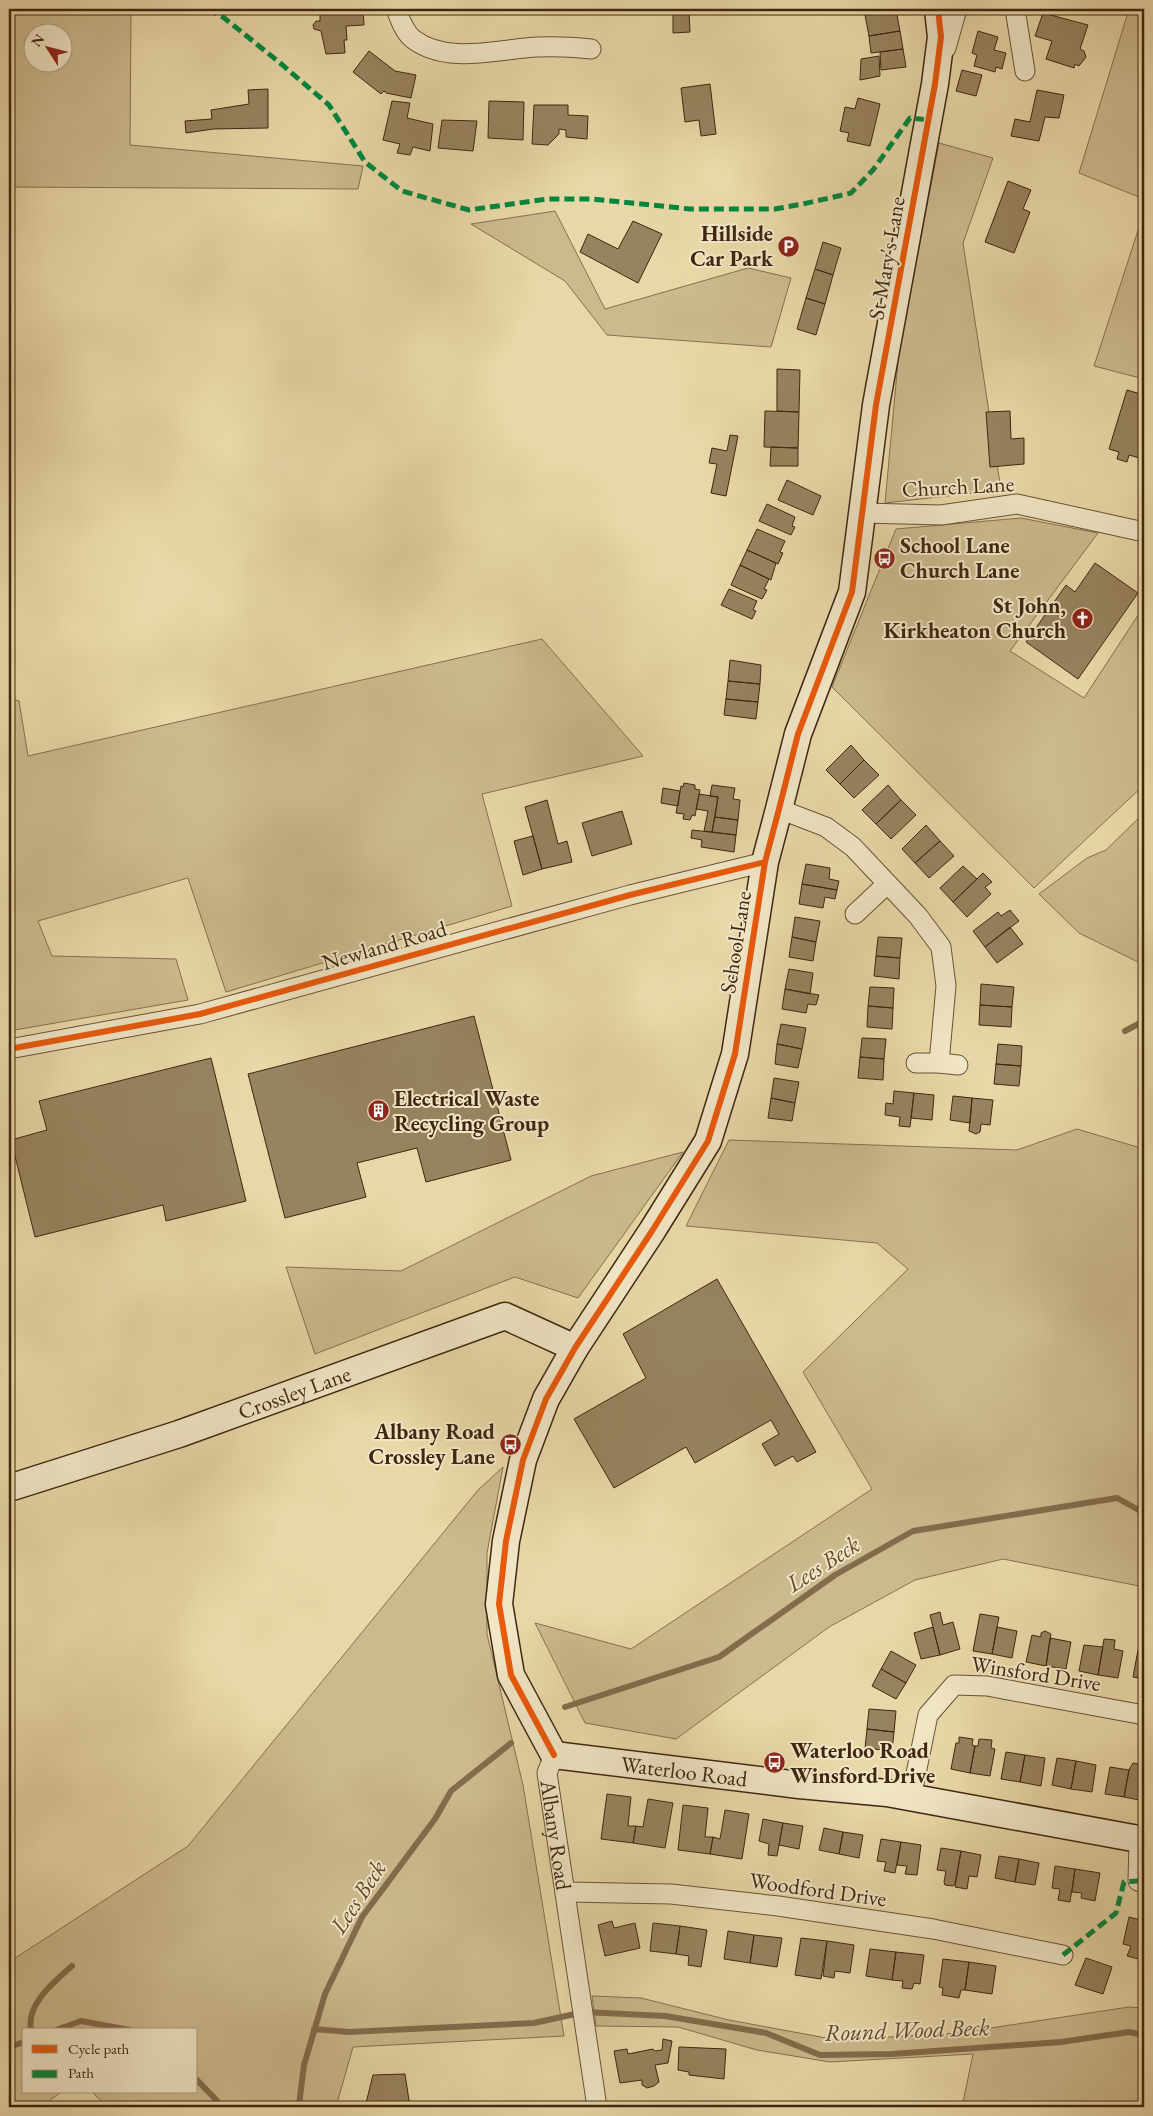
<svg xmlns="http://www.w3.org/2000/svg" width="1153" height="2116" viewBox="0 0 1153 2116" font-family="'EB Garamond',serif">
  <rect width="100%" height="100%" fill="#e9d8a7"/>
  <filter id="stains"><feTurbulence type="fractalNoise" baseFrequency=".004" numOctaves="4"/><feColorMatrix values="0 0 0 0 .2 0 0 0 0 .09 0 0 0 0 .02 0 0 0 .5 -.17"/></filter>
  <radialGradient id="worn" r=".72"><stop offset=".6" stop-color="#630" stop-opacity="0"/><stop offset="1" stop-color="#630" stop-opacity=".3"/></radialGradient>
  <path fill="#ccba8e" stroke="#857050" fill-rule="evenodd" d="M9 9H131L130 145 363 166 358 189 9 187ZM32 32H62V62H32Z
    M1129 9H1144V199L1079 173Z
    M939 143 993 158 963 243 1001 490 885 503 899 351Z
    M555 211 605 309 748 268 791 278 771 347 607 335 565 281 471 224Z
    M1144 212V379L1094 366Z
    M1021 518 1098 533 1010 651 1084 698 1144 606V785L1034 888 832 687 896 529Z
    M542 639 643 756 482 794 512 906 226 992 188 878 38 921 52 956 176 959 188 1000 9 1031V698L19 701 28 756Z
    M1144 813V965L1079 933 1039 894 1087 858 1106 850Z
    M1077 1129 1144 1149V1587L1003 1559 915 1580 829 1627 676 1739 585 1723 535 1623 631 1649 872 1489 803 1372 908 1269 877 1243 686 1226 729 1140 1017 1150Z
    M683 1152 578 1298 515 1277 315 1354 286 1267 401 1271 591 1176Z
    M503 1467 487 1553V1634L523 1785 564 2036 353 2047 336 2107H107L92 2092H196V2030H24V2092H61L41 2107H9V1962L188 1846 478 1490Z
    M592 1996 641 1998 729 2020 837 2040 958 2033 1129 2007 1144 2008V2107H962L973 2054 830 2062 757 2050 678 2027 596 2026Z"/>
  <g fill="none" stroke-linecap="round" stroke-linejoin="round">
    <path stroke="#826c4c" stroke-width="6" d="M1125 1031 1144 1021
      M565 1707 719 1657 835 1575 913 1531 1117 1498 1144 1513
      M314 2029 349 2032 534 2023 584 2012 665 2016 766 2033 820 2055 892 2054 1061 2042 1129 2032 1144 2035
      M31 2030C26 2004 54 1982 72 1966
      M56 2030 81 2021 130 2030
      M9 2047 24 2042
      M196 2079 223 2107
      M297 2107 299 2105 304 2065 325 1994 362 1917 435 1819 451 1791 511 1743"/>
  </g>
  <path fill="#97835f" stroke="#3e2611" d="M499 9H526V14L499 13Z
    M676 9H701L689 11 690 32 673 33V13H676Z
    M896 10 900 31 869 36 865 15Z
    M363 11 364 25 346 26 347 40H344L345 53 326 54 321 31 314 29 313 25 316 21H320V14Z
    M1043 13 1088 25 1080 49 1084 51 1086 57 1079 66 1075 64 1074 68 1046 59 1052 41 1035 36Z
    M900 31 903 49 871 53 869 36Z
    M978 31 998 37 994 50 1006 53 1002 69 996 67 995 72 974 66 977 55 972 53Z
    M903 49 906 67 881 70 880 52Z
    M369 51 395 71 416 75 411 98 386 93 384 91 381 94 353 72Z
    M879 56 880 76 860 80 861 59Z
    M962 70 982 75 976 96 956 91Z
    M710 84 716 134 701 136 699 120 685 122 681 88Z
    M268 89V128L213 129 186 133 185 121 212 119 211 110 249 104 248 90Z
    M1037 90 1064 95 1059 118 1045 117 1039 141 1011 136 1015 119 1030 122Z
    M858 98 880 104 870 146 847 141 849 133 840 131 845 107 855 109Z
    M392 101 410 103 407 118 433 124 430 151 413 147 410 155 397 153 400 144 383 140Z
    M489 101 524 102 523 140 488 138Z
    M534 105H568V115L588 116 587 139 566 137V130L559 129V134L548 145 532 144Z
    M442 120 477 121 473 151 438 148Z
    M1008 181 1031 190 1023 209 1030 212 1014 253 985 242Z
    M633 221 662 234 638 283 580 252 588 234 618 249Z
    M823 242 841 248 833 275 815 269Z
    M815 269 833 275 825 304 806 298Z
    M806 298 825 304 816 335 797 329Z
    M777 369 800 370 799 412 777 411Z
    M1127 390 1144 395V440L1139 458 1129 455 1127 462 1117 459 1119 452 1109 449Z
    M765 411 799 412 798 448 764 447Z
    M1010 411 1011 439 1024 438V464L990 467 986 412Z
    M730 435 738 436 726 496 711 493 717 464 709 463 712 448 727 451Z
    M771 447 798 448V466H770Z
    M787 480 821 496 813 515 778 500Z
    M767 504 795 517 792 526 795 527 791 535 759 521Z
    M757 529 785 541 780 552 783 553 778 564 747 550Z
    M747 550 776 563 771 580 740 565Z
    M1095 563 1138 593 1078 679 1026 642 1066 585 1075 592Z
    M740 565 769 579 764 589 767 590 762 599 731 585Z
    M729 589 757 601 753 610 756 611 752 619 721 605Z
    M730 660 761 665 760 684 728 681Z
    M728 681 760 684 758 702 726 699Z
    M726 699 758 702 756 719 724 715Z
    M851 745 864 760 840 784 826 770Z
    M864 760 879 775 854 798 840 784Z
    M684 783 695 785V789L700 790 695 816 692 815 690 820 683 819 684 814 676 813 681 786 683 787Z
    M712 785 735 788 733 799 740 800 738 820 715 817 718 797 710 796Z
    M888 785 901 800 876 824 862 810Z
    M663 788 680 791 678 806 661 803Z
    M699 794 718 797 712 832 704 831 708 811 696 809Z
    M547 800 558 844 567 841 572 862 542 869 525 807Z
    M901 800 916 815 891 839 876 824Z
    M622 811 632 844 592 856 582 823Z
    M715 817 738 820 736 835 712 832Z
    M926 825 940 841 915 863 902 849Z
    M692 830 736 835 734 852 701 847 702 840 691 838Z
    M533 836 542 869 523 875 514 841Z
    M940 841 954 856 929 878 915 863Z
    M806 864 830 868 829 879 839 881 837 890 802 884Z
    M963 866 977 879 953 902 940 888Z
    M983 873 992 882 985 887 991 894 967 917 953 902Z
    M802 884 837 890 835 899 825 897 823 908 799 904Z
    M1010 910 1019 921 985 947 973 931 998 912 1001 916Z
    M795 917 820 921 816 942 792 937Z
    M1010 927 1023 944 997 963 985 947Z
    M792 937 816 942 813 961 789 957Z
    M878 937 902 938 900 958 876 956Z
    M876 956 900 958 899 979 874 976Z
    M789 969 813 973 810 994 785 989Z
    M981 984 1014 987 1012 1007 980 1005Z
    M870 987 894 988 893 1008 868 1006Z
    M785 989 819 995 816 1005 808 1004 806 1013 782 1009Z
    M980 1005 1012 1007 1011 1027 979 1025Z
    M868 1006 893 1008 892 1029 867 1027Z
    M474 1016 511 1160 426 1182 417 1148 357 1163 366 1197 285 1218 248 1074Z
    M781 1024 806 1028 802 1049 777 1044Z
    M862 1038 886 1039 884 1059 860 1057Z
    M777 1044 802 1049 798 1068 775 1064Z
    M998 1044 1022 1046 1021 1066 996 1064Z
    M860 1057 884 1059 883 1080 858 1078Z
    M211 1058 246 1201 166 1221 163 1205 35 1237 11 1140 47 1130 39 1101Z
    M996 1064 1021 1066 1019 1086 994 1084Z
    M774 1078 799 1082 795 1103 771 1098Z
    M894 1091 914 1093 910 1127 899 1126 900 1117 885 1115 886 1103 893 1104Z
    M914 1093 934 1095 932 1120 911 1118Z
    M953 1096 972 1098 970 1123 950 1120Z
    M771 1098 795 1103 792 1121 768 1118Z
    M972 1098 993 1100 990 1125 981 1124 980 1132 976 1134 969 1131Z
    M717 1279 816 1452 797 1462 793 1456 775 1466 762 1444 779 1434 771 1420 695 1463 686 1447 614 1488 574 1419 646 1378 623 1334Z
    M940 1612 943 1625 953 1622 960 1649 940 1655 930 1615Z
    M980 1614 999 1617 992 1654 973 1651Z
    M933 1627 940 1655 921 1659 914 1633Z
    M997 1627 1017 1631 1012 1658 992 1654Z
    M1045 1631 1051 1634 1046 1666 1026 1662 1032 1635 1041 1637V1633Z
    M1050 1638 1071 1642 1066 1669 1046 1666Z
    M1104 1639 1115 1640 1114 1649 1123 1651 1118 1678 1098 1675Z
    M1084 1645 1103 1647 1098 1675 1079 1671Z
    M1138 1650 1144 1651V1679L1133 1677Z
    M891 1651 916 1665 906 1683 881 1669Z
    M881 1669 906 1683 896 1699 872 1686Z
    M869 1709 896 1711 894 1732 867 1729Z
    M867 1729 894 1732 892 1751 865 1748Z
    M959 1737 973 1739 972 1745 975 1746 970 1773 951 1769 956 1743H959Z
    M979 1739 992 1740 991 1748 995 1749 990 1776 970 1773 975 1746H978Z
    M1006 1752 1025 1755 1020 1782 1001 1779Z
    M1025 1755 1045 1758 1041 1786 1020 1782Z
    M1057 1758 1076 1761 1071 1789 1052 1785Z
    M1076 1761 1096 1765 1092 1792 1071 1789Z
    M1133 1763 1138 1764 1141 1767 1140 1772 1144 1773V1801L1124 1797 1129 1770Z
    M1110 1767 1129 1770 1124 1797 1105 1794Z
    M607 1794 631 1797 628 1826H636L633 1843 601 1839Z
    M648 1799 673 1803 665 1848 633 1843 636 1826 643 1827Z
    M683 1805 708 1808 705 1837H713L710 1854 678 1850Z
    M725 1810 749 1814 742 1859 710 1854 713 1837 720 1839Z
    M763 1819 783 1823 777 1856 768 1855 769 1844 759 1841Z
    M783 1823 803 1826 799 1849 779 1845Z
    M824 1828 843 1832 839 1854 819 1850Z
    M843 1832 863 1835 859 1858 839 1854Z
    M881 1839 901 1842 895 1873 884 1871 886 1862 877 1861Z
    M901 1842 921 1845 917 1875 905 1874 907 1866 897 1865Z
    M941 1848 961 1851 955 1884 953 1886 945 1885 944 1882 946 1871 937 1870Z
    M961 1851 981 1855 977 1877 969 1876 967 1889 955 1887Z
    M999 1856 1019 1859 1015 1882 995 1878Z
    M1019 1859 1039 1863 1035 1885 1015 1882Z
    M1055 1866 1075 1869 1070 1902 1058 1900 1060 1889 1052 1888Z
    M1075 1869 1100 1873 1095 1901 1081 1898 1082 1893 1072 1892Z
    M1129 1917 1144 1921V1941L1139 1959 1127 1956 1131 1946 1123 1944Z
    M612 1921 614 1928 635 1923 640 1948 605 1956 598 1925Z
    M653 1923 680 1926 676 1954 650 1951Z
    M680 1926 707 1930 701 1967 688 1965 689 1956 676 1954Z
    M728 1931 754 1935 750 1963 724 1959Z
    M754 1935 782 1938 777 1967 750 1963Z
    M801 1938 827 1941 821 1979 795 1975Z
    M827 1941 854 1945 850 1973 835 1971 834 1978 823 1976Z
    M870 1949 896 1952 892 1980 866 1976Z
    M896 1952 924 1955 920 1984 914 1983 912 1989 902 1988 903 1981 892 1980Z
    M1086 1958 1112 1967 1103 1994 1075 1985Z
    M943 1959 969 1962 965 1990H961L959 1998 942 1995 943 1988 939 1987Z
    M969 1962 996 1966 992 1994 965 1990Z
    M663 2039 672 2041 668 2063 655 2065 659 2082 654 2086 647 2088 642 2085V2080L620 2083 614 2051 627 2049 628 2054 653 2049 655 2051 662 2050Z
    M679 2047 726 2049 724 2079 689 2075V2072L678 2070Z
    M405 2074 410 2107H365L373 2075Z"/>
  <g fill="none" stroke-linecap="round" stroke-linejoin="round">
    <defs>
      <g id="street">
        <path d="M396 9C400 19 404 32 413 39 447 65 498 49 537 47 556 46 573 47 591 49"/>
        <path d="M1015 9 1025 71"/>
        <path d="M946 48 957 9"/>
        <path d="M863 513 941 515 1017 504 1144 532"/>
        <path d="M779 809 826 827 853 847 918 916 941 947 946 986 939 1063"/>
        <path d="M855 914 887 884"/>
        <path d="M9 1049 200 1014 630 895 765 862"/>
        <path d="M916 1063H939L958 1065"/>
        <path id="s1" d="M554 1755 547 1773 597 2107"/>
        <path d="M911 1798 928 1715 954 1685 987 1686 1144 1715"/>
        <path d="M1139 1839 1138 1881 1144 1883"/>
        <path d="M565 1892 671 1894 778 1906 933 1929 1063 1955"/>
      </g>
      <g id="secondary">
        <path id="s2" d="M938 9 941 37 935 84 876 405 852 592 798 734 779 809 765 862 735 1054 708 1141 652 1231 575 1348 546 1399 523 1460 506 1541 499 1604 511 1675 554 1755 799 1785 887 1793 1144 1840"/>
        <path id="s3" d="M9 1488 179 1434 505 1316 575 1348"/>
      </g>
    </defs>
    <use href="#street" stroke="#695236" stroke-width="21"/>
    <use href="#secondary" stroke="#3e2611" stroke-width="29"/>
    <use href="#street" stroke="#f1e6c6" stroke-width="19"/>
    <use href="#secondary" stroke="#f1e6c6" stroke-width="26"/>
    <path stroke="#00873e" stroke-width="5" stroke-dasharray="10 5" stroke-linecap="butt" d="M208 9 223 17 279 62 329 105 365 162 402 191 469 210 547 199H593L690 209H775L803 204 851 193 873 170 910 118 929 120
      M1063 1955 1116 1913 1124 1882 1138 1881"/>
    <defs>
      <path id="cycleway" d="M9 1049 200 1014 630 895 765 862
        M554 1755 511 1675 499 1604 506 1541 523 1460 546 1399 575 1348 652 1231 708 1141 735 1054 765 862 779 809 798 734 852 592 876 405 935 84 941 37 938 9"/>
    </defs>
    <use href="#cycleway" stroke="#f1e6c6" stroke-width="9"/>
    <use href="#cycleway" stroke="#e8590c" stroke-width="6"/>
  </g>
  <defs>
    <symbol id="parking-disc" viewBox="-11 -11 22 22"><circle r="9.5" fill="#8f2418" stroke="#f1e6c6"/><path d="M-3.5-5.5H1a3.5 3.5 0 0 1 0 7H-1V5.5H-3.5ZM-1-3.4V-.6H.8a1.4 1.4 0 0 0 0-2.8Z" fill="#fff"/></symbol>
    <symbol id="bus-disc" viewBox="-11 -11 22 22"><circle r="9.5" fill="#8f2418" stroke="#f1e6c6"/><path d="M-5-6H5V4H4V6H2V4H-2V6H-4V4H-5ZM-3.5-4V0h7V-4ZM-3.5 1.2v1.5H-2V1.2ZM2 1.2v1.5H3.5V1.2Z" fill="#fff"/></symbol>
    <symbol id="church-disc" viewBox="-11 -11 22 22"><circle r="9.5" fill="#8f2418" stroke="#f1e6c6"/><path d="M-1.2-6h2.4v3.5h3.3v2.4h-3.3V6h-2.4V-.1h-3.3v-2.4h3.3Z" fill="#fff"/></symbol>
    <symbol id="building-disc" viewBox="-11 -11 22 22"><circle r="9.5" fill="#8f2418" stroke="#f1e6c6"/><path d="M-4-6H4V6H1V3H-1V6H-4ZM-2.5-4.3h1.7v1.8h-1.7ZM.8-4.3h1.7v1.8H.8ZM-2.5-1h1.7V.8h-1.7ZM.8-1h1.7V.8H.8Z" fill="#fff"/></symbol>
  </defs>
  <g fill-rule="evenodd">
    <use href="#parking-disc" x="776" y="234" width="25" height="25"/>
    <use href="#bus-disc" x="872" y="546" width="25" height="25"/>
    <use href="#church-disc" x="1070" y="606" width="25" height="25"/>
    <use href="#building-disc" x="366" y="1098" width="25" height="25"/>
    <use href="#bus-disc" x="498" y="1432" width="25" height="25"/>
    <use href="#bus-disc" x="762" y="1750" width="25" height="25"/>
  </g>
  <g text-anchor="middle" stroke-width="4" stroke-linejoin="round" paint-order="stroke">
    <g font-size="22" font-weight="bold" fill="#3e2611" stroke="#f1e6c6" text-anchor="end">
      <text x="773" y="241">Hillside<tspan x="773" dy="25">Car Park</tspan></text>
      <text x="900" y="553" text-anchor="start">School Lane<tspan x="900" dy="25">Church Lane</tspan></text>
      <text x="1066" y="613">St John,<tspan x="1066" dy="25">Kirkheaton Church</tspan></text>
      <text x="394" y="1106" text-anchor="start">Electrical Waste<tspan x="394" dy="25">Recycling Group</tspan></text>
      <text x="495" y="1439">Albany Road<tspan x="495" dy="25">Crossley Lane</tspan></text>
      <text x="790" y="1758" text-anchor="start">Waterloo Road<tspan x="790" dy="25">Winsford Drive</tspan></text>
    </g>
    <g font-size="22" fill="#3e2611" stroke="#f1e6c6">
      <text transform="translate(886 258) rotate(-80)" y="8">St Mary's Lane</text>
      <text transform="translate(958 486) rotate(-3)" y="8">Church Lane</text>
      <text transform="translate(735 942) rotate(-81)" y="8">School Lane</text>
      <text transform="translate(384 945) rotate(-16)" y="8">Newland Road</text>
      <text dy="8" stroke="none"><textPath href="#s3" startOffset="301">Crossley Lane</textPath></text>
      <text transform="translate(1036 1673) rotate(9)" y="8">Winsford Drive</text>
      <text dy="8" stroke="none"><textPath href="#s2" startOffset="1970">Waterloo Road</textPath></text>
      <text dy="8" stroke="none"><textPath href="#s1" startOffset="82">Albany Road</textPath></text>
      <text transform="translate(818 1889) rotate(8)" y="8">Woodford Drive</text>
    </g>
    <g font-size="24" font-style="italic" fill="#60492f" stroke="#f1e6c6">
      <text transform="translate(823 1564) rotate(-33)" y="8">Lees Beck</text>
      <text transform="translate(358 1897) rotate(-57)" y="8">Lees Beck</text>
      <text transform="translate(907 2030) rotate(-2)" y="8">Round Wood Beck</text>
    </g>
  </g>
  <rect width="1153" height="2116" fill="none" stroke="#e9d8a7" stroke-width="30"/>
  <rect x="10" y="10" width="1133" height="2096" fill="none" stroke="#3e2611" stroke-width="2.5"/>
  <rect x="15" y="15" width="1123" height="2086" fill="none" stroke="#3e2611"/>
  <rect x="22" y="2028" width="175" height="65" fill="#f1e6c6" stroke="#a9997e"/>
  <rect x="32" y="2045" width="25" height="8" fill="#e8590c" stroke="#a9997e"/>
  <text x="68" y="2054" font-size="15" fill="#3e2611">Cycle path</text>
  <rect x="32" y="2070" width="25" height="8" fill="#00873e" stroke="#a9997e"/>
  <text x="68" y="2078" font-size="15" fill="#3e2611">Path</text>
  <g transform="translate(48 48) rotate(306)"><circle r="24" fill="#f1e6c6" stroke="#a9997e"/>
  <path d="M0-4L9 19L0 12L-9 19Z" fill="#8f2418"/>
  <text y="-8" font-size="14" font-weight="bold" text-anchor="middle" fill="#3e2611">N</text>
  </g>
  <rect width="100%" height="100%" filter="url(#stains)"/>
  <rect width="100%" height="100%" fill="url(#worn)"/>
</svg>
